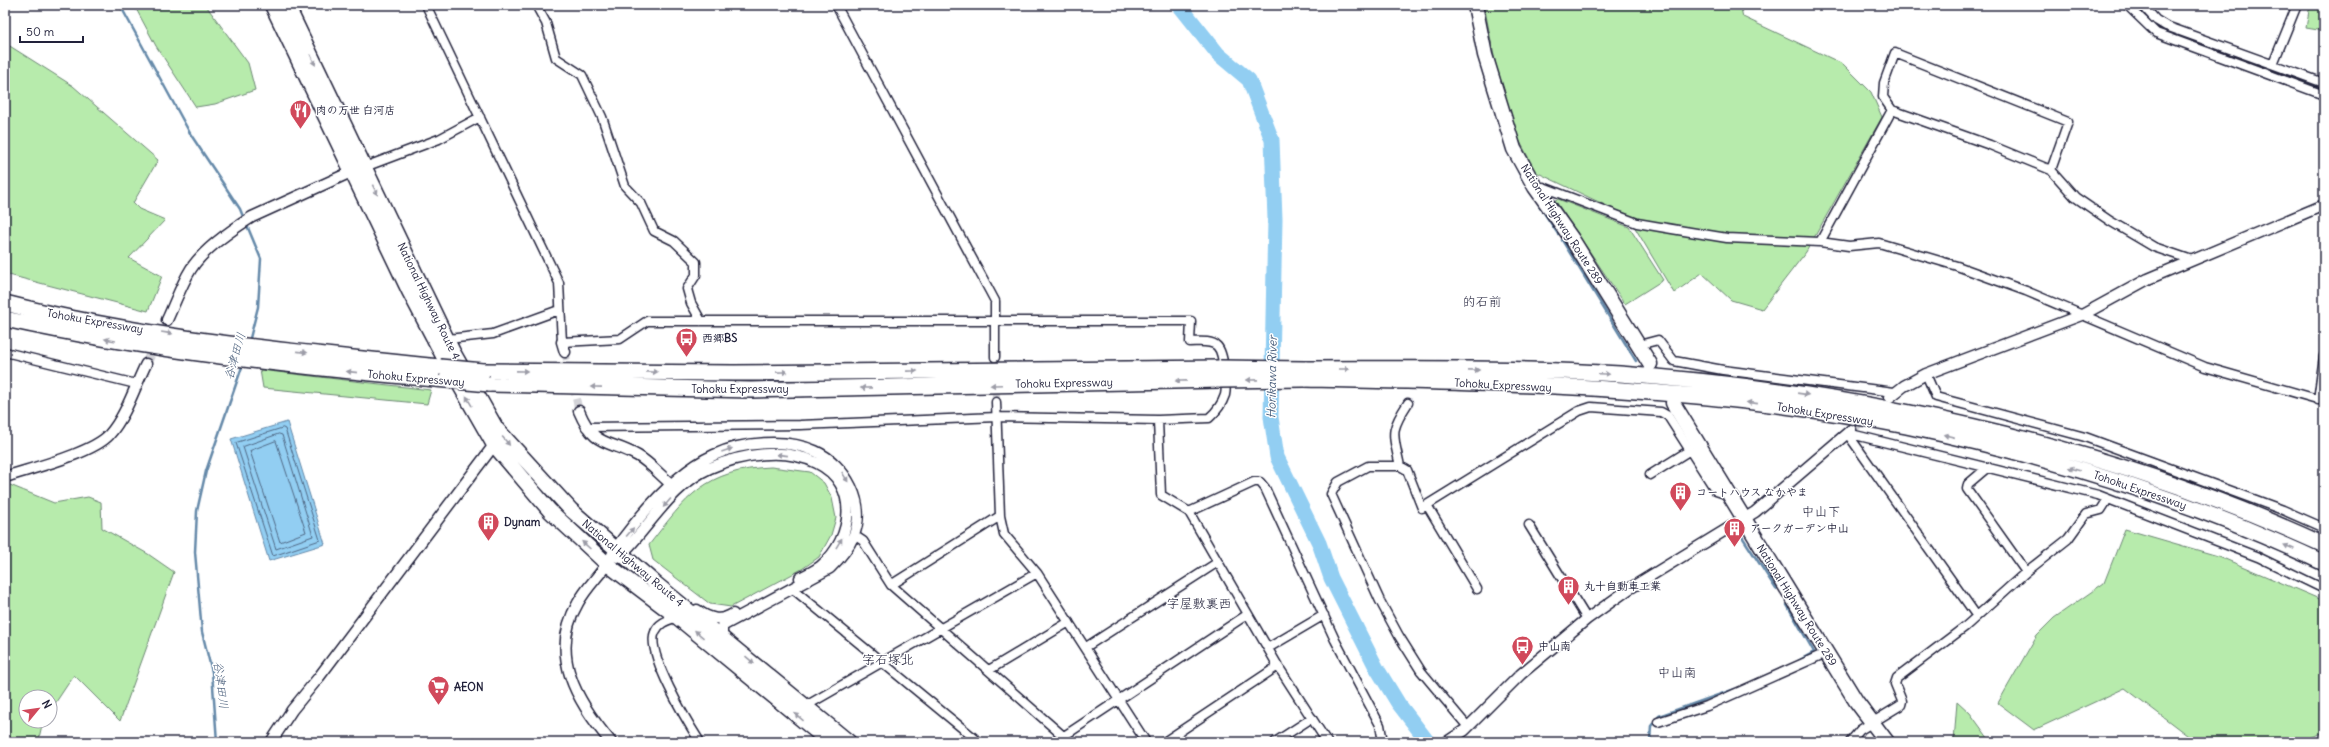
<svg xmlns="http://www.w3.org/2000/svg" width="2329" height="747" viewBox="0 0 2329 747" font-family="Delius,'Klee One',sans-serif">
  <rect width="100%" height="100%" fill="#fff"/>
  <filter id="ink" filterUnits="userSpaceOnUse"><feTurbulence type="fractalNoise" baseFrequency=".025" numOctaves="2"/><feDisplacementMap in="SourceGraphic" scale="8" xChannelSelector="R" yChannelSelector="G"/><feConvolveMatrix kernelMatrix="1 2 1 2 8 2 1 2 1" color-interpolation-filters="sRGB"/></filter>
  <g filter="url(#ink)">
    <path fill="#b7ebac" stroke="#6c8674" d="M134 5H203L207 7 248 63 255 90 215 104 196 107 156 46Z
      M1484 5H1740L1743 17 1843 64 1871 92 1882 117 1806 252 1762 309 1731 300 1702 273 1674 293 1628 216 1536 172 1517 136 1496 66Z
      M2310 5H2324V31L2306 28Z
      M5 43 73 86 158 160 133 203 139 209 165 220 129 258 162 276 148 311 5 274Z
      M1558 199 1629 227 1663 280 1625 304 1555 200Z
      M260 370 431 390 427 404 263 388Z
      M771 467 810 472 824 483 832 498 836 518 831 535 819 557 802 569 731 607 710 604 653 560 649 545C687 496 705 470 771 467Z
      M10 485 54 503 88 497 101 502 102 528 148 554 174 572 120 721 74 675 50 711V697H26V721H43L38 742H5V487Z
      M2125 529 2218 556 2324 601V732L2299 742H2196L2125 688 2034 730 1998 703 2037 635 2054 618 2104 583Z
      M1957 701 1970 713 1991 742H1954Z"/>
    <path fill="#92cef2" stroke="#6589a9" d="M287 422 325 544 269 561 231 439Z"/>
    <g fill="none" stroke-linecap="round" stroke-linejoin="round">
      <path stroke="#4f6784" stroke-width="1" d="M283 428 285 429 320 540 273 556 236 443Z
        M279 434 282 435 313 536 276 549 243 447Z
        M276 441 306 532 280 542 250 451Z"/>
      <path stroke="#6589a9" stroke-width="2.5" d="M120 5 191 135 240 209 244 219
        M2135 5 2155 25 2166 32 2324 90
        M1518 171 1523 180
        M1539 205 1558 234
        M246 223 261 259 258 307 249 342
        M1562 240 1636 361
        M1741 535 1776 589
        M1787 605 1814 652 1798 661
        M217 742 212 672 202 632 195 552 197 511 206 471 243 364
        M1650 742 1651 726 1659 716 1735 689"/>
      <path stroke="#92cef2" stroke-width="15" d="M1179 5 1218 54 1249 80 1272 140 1275 219 1271 417 1277 457 1319 543 1331 578 1376 667 1398 703 1428 742"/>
      <path stroke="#d3d3d8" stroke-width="8" stroke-dasharray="8 4" stroke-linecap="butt" d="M565 352 579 411
        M995 357 996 402"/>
      <path stroke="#d3d3d8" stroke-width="10" stroke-dasharray="10 5" stroke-linecap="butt" d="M146 364 167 320
        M1851 430 1890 397"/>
      <defs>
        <path id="minor" d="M426 5 559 283 562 342 620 339 647 321H1191L1190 342C1198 342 1211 340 1217 346 1224 353 1227 386 1225 395 1222 404 1216 412 1209 418L1158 420 997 417 800 425 586 427
          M536 5 546 23 556 58 582 75 602 117 625 186 641 203 654 231 674 241 696 262V275L687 289 691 303 701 321
          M836 5 995 301V357
          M2127 5 2156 33 2324 95
          M2146 5 2145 8 2156 20 2166 26 2324 83
          M2273 64 2297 5
          M1892 110 1990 145 2051 170 2075 197 2110 221 2154 247 2192 260
          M362 168 439 139 480 117
          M1535 187H1543L1637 223 1672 229 1727 238 1820 242 1849 246 1879 243 1957 266 2026 291 2205 367 2324 401
          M1820 242 1892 110 1883 97 1884 83 1895 53 2068 122 2051 170
          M448 339 493 334 559 310
          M1639 345 1658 340 1674 361 1723 370 1894 392
          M5 352 136 384
          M1926 374 1936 397 2085 437 2283 510 2324 528
          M2318 400 2324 356
          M996 402 1000 516 1004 534 1037 573 1146 742
          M1158 420 1161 495 1189 512 1278 666 1327 742
          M1847 433 2098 495 2258 557 2324 589
          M1847 433 1976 615
          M1400 466C1393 433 1389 432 1408 403
          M1988 467 1968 484 1967 489 2026 572
          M1650 475 1690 450
          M1427 505 1477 589
          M1189 512 1254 482H1260L1265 488 1335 640 1380 725 1383 742
          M1529 525 1587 619
          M854 535 863 541 891 585 1070 742
          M891 585 1000 516
          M793 589 979 742
          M677 617C669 620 659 622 655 632 645 652 688 723 700 742
          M1086 647 1218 562
          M1268 648 1324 615
          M989 670 1069 622
          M804 707 1037 573
          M1658 722 1707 706 1826 653
          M1468 727 1421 671 1399 636 1380 601 1331 494 1338 482 1368 466H1400L1407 470 1422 508 1579 411 1591 407 1661 412 1668 416 1716 491 1728 495
          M1055 742 1248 614
          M1164 742 1278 666
          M1275 742 1312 718
          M1850 742 1860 730 1901 705 1902 701 1895 684 1897 678 1966 626 2026 572 2068 539 2086 514 2101 510 2108 499"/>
        <path id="tertiary" d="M167 320C175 303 181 285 191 269 203 250 233 229 252 217L351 172
          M562 342 565 352
          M1890 397 1904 386 1926 374 2084 314 2148 279 2324 205
          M579 411C595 449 608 439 638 456 650 463 660 475 671 484
          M5 477C32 468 91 454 109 435 126 416 135 386 146 364
          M617 557C625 552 632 543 638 536 659 511 680 481 710 468 741 454 785 447 817 463 860 484 854 538 821 566 815 571 807 574 800 578
          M697 610C709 619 720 622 733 614
          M271 742 292 710 319 677 494 445
          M611 742C577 702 548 654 578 603 586 588 598 577 607 564 611 559 612 553 616 548 640 515 676 472 714 455 742 442 786 438 815 451 845 464 868 504 853 537 848 549 839 559 830 568L722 626V636
          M1447 742 1465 730 1521 674 1587 619 1629 589 1755 512 1851 430"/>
        <path id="trunk" d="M272 5 409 291 442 354 494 445 550 511 607 564 677 617 829 742
          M287 5 453 352 496 428 571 510 655 583 849 742
          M1475 5 1485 55 1514 149 1535 187 1572 239 1650 364
          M1673 403 1856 701 1887 742"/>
        <path id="motorway" d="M5 303C145 339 296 352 440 367
          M5 319C150 351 298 367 446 380
          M1305 369C1410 369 1515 367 1620 374 1861 392 2104 444 2324 545
          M483 371 734 373 1220 368
          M1305 379C1505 383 1709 386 1906 426 2049 456 2191 500 2324 563
          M489 384 751 390 1220 380"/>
      </defs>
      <use href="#minor" stroke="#22223b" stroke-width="11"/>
      <use href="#tertiary" stroke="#22223b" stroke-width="13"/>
      <use href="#trunk" stroke="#22223b" stroke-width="17"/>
      <use href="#motorway" stroke="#22223b" stroke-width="18"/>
      <use href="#minor" stroke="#fff" stroke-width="8"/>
      <use href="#tertiary" stroke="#fff" stroke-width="10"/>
      <use href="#trunk" stroke="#fff" stroke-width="14"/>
      <use href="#motorway" stroke="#fff" stroke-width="15"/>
      <defs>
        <path id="motorway-bridge" d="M440 367 483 371
          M1220 368 1305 369
          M446 380 489 384
          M1220 380 1305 379"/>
      </defs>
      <use href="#motorway-bridge" stroke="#22223b" stroke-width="18" stroke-linecap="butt"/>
      <use href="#motorway-bridge" stroke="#fff" stroke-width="15"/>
    </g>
    <defs><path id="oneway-solid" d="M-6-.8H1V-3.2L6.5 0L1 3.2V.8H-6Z"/></defs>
    <g fill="#9c9ca7">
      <use href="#oneway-solid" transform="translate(313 60) rotate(65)"/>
      <use href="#oneway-solid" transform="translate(375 190) rotate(64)"/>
      <use href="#oneway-solid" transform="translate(167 333) rotate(9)"/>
      <use href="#oneway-solid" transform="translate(110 340) rotate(-170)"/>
      <use href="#oneway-solid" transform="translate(302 352) rotate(7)"/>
      <use href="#oneway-solid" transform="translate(1344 369)"/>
      <use href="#oneway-solid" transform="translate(1474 370) rotate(1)"/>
      <use href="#oneway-solid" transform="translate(522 371) rotate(1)"/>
      <use href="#oneway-solid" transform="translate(912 371) rotate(-1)"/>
      <use href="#oneway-solid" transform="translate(352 372) rotate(-174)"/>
      <use href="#oneway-solid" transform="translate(652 372) rotate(1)"/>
      <use href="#oneway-solid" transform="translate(782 372) rotate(-1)"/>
      <use href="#oneway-solid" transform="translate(1604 374) rotate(2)"/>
      <use href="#oneway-solid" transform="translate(1252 380) rotate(179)"/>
      <use href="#oneway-solid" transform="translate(1181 381) rotate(179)"/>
      <use href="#oneway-solid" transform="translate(996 385) rotate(178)"/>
      <use href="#oneway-solid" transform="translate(596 387) rotate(-179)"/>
      <use href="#oneway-solid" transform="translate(866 388) rotate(179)"/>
      <use href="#oneway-solid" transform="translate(1803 394) rotate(8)"/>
      <use href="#oneway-solid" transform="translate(469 401) rotate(-120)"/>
      <use href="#oneway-solid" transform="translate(1752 403) rotate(-174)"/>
      <use href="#oneway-solid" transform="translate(1949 436) rotate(-167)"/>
      <use href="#oneway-solid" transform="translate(506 441) rotate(50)"/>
      <use href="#oneway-solid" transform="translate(727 450) rotate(-19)"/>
      <use href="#oneway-solid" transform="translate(782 455) rotate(-174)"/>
      <use href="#oneway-solid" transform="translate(2074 469) rotate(-164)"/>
      <use href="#oneway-solid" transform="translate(845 477) rotate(58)"/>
      <use href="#oneway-solid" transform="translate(667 503) rotate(131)"/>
      <use href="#oneway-solid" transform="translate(630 532) rotate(-50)"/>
      <use href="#oneway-solid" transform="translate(839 543) rotate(-59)"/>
      <use href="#oneway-solid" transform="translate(586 545) rotate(-138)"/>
      <use href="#oneway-solid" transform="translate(2289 547) rotate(-157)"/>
      <use href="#oneway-solid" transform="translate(699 634) rotate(-140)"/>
      <use href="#oneway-solid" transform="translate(750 660) rotate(41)"/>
      <use href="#oneway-solid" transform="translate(799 717) rotate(-140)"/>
    </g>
  </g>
  <defs>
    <symbol id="restaurant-pin" viewBox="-11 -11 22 30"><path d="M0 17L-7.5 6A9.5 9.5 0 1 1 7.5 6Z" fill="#d1495b" stroke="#fff"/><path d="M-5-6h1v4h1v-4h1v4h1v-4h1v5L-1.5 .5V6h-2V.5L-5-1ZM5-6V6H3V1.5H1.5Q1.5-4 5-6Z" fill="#fff"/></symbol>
    <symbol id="bus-pin" viewBox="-11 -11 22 30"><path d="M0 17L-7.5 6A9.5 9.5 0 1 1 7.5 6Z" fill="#d1495b" stroke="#fff"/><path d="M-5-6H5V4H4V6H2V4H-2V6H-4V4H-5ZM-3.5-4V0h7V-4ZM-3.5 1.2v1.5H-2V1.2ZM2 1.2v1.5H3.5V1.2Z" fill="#fff"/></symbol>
    <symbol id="building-pin" viewBox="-11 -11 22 30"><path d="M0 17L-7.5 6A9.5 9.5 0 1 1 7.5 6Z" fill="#d1495b" stroke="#fff"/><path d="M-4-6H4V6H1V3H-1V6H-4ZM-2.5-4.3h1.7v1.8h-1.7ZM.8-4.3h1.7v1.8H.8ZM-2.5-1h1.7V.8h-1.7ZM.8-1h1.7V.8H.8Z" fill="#fff"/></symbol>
    <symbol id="supermarket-pin" viewBox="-11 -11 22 30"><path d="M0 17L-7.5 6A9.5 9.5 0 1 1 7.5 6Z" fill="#d1495b" stroke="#fff"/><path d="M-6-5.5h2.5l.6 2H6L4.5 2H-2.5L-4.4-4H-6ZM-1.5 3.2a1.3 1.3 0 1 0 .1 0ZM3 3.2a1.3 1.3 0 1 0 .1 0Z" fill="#fff"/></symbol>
  </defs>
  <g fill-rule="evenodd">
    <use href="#restaurant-pin" x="288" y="98" width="25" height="34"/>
    <use href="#bus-pin" x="674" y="326" width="25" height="34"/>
    <use href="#building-pin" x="1668" y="480" width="25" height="34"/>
    <use href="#building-pin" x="476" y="510" width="25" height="34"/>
    <use href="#building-pin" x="1722" y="516" width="25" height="34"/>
    <use href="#building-pin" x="1556" y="574" width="25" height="34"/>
    <use href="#bus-pin" x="1510" y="634" width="25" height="34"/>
    <use href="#supermarket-pin" x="426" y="674" width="25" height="34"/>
  </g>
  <g text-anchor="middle" stroke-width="3" stroke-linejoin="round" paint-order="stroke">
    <g font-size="11" font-weight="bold" fill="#22223b" stroke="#fff" text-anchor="start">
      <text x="316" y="114">肉の万世 白河店</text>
      <text x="702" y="342">西郷BS</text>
      <text x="1696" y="496">コートハウス なかやま</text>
      <text x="504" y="526">Dynam</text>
      <text x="1750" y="532">アークガーデン中山</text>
      <text x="1584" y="590">丸十自動車工業</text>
      <text x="1538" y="650">中山南</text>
      <text x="454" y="691">AEON</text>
    </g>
    <g font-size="11" fill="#22223b" stroke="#fff">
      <text transform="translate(1562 224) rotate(57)" y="4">National Highway Route 289</text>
      <text transform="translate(429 301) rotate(64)" y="4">National Highway Route 4</text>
      <text transform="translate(95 321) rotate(10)" y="4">Tohoku Expressway</text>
      <text transform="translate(416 378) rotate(5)" y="4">Tohoku Expressway</text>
      <text transform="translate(1064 383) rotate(-1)" y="4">Tohoku Expressway</text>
      <text transform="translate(1503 385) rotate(3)" y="4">Tohoku Expressway</text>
      <text x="740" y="393">Tohoku Expressway</text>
      <text transform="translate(1825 414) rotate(9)" y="4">Tohoku Expressway</text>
      <text transform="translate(2140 490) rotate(19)" y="4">Tohoku Expressway</text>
      <text transform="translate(633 563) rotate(40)" y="4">National Highway Route 4</text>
      <text transform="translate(1797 605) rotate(58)" y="4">National Highway Route 289</text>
    </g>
    <g font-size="12" font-style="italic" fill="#495e7b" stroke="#fff">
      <text transform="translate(235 356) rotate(-74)" y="4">谷津田川</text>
      <text transform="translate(1272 377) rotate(-89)" y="4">Horikawa River</text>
      <text transform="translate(221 685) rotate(83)" y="4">谷津田川</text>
    </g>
    <g font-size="13" fill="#22223b" stroke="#fff">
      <text x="1482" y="306">的石前</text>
      <text x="1821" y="516">中山下</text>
      <text x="1199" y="608">字屋敷裏西</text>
      <text x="888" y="664">字石塚北</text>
      <text x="1677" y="677">中山南</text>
    </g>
  </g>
  <rect width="2329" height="747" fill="none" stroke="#fff" stroke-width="20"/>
  <rect x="10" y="10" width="2309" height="727" fill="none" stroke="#22223b" stroke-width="1.5" filter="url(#ink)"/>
  <g transform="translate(38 709) rotate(61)"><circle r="19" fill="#ffffff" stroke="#a7a7b1"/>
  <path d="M0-3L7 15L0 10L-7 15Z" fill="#d1495b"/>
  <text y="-6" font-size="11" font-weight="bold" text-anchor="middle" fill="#22223b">N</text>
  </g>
  <path d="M20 36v6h63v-6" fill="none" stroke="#22223b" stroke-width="2"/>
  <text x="26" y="36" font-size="12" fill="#22223b" stroke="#ffffff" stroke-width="3" paint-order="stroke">50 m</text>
</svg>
